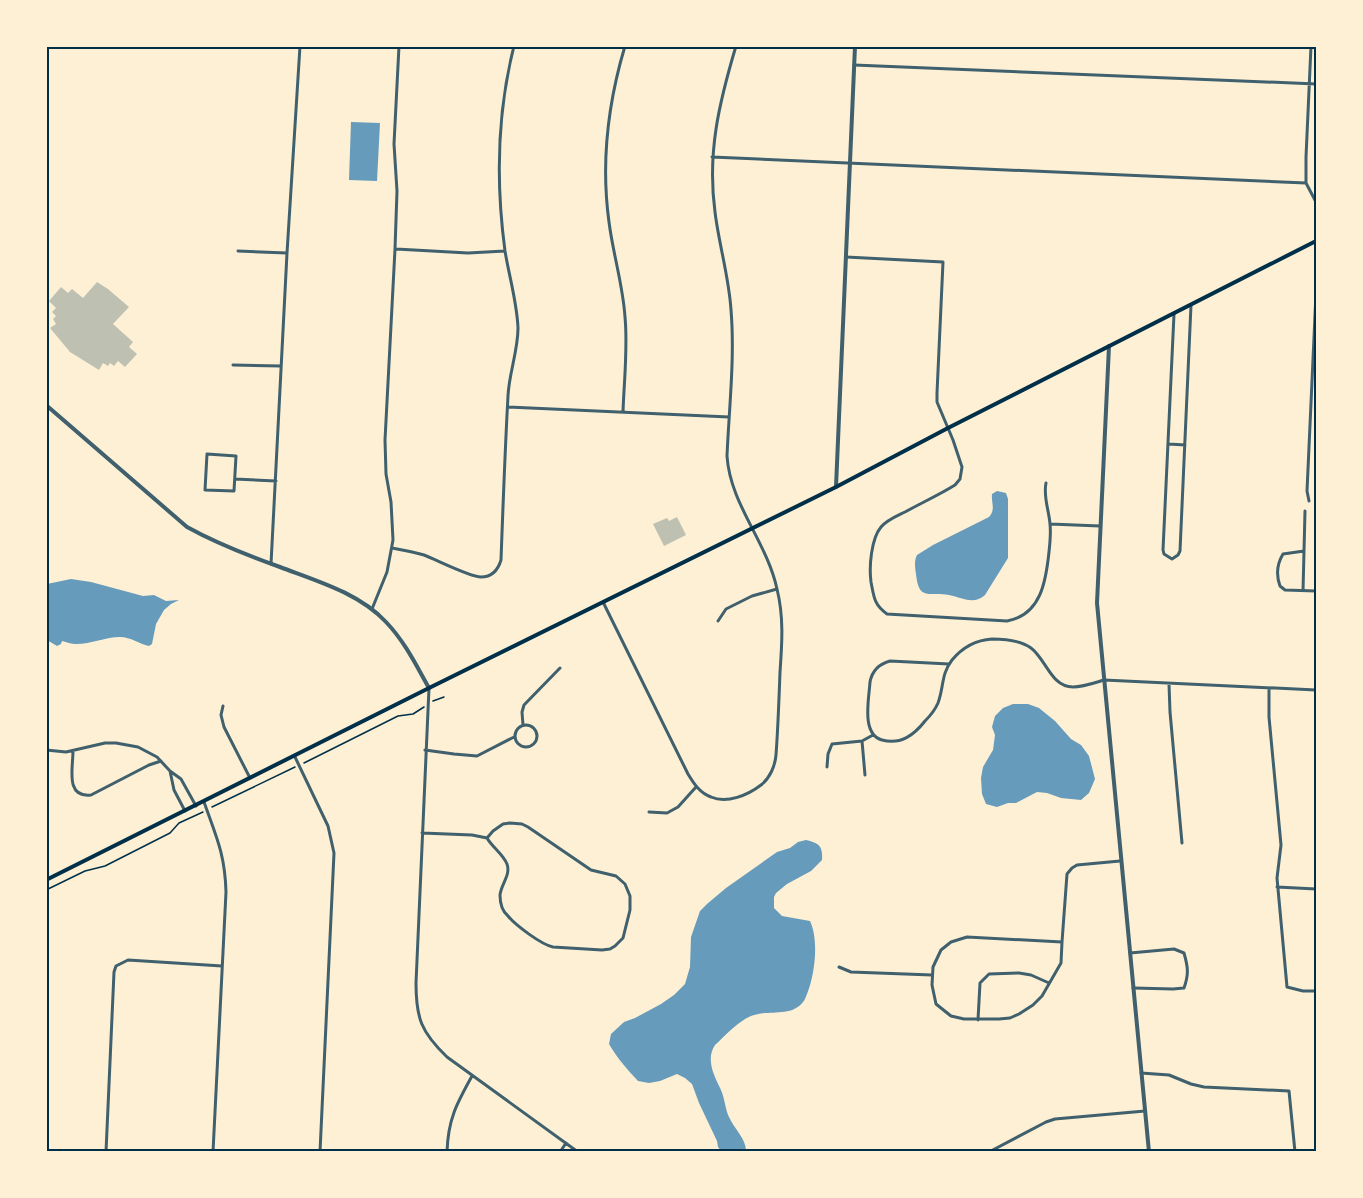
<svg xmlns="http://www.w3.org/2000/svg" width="1363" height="1198" viewBox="0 0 1363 1198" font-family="Raleway,sans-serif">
  <rect width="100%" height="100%" fill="#fdf0d5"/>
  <path fill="#669bbc" d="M351 122 380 123 377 181 349 180Z
    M997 491 1006 493 1008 499V558L985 595C974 605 963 598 949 595 929 591 919 602 916 574 915 567 914 561 917 555L933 545 989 517C996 509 991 503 992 494Z
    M71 579 91 582 143 596 154 595 166 601 179 600 171 604 164 610 156 624 152 644 149 646C139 644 131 637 120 637 106 637 91 644 76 644 71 644 67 642 62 641L61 644 57 646 47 640V584Z
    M1013 704H1028L1039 708 1055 721 1071 739 1081 745 1089 756 1095 779 1089 793 1081 800 1061 798 1047 793 1037 792 1016 803H1008L997 807 986 804 982 794 981 778 983 767 993 750 995 735 992 727 995 716 1003 708Z
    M806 840C819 843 823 846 822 860L811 871 787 884 776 893 774 897V908L782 916 810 921C819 940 815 974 807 994 806 996 805 1000 803 1002 791 1018 767 1009 751 1016 737 1022 726 1035 715 1045 705 1060 715 1077 721 1090 725 1099 725 1109 729 1117 734 1129 746 1138 746 1151H721L718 1147 717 1141 699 1103 692 1084 685 1078 677 1074 660 1081 649 1083 638 1081C627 1069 617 1058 609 1044L611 1034 624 1022 635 1018 661 1004 674 995 685 984 690 967 691 937 700 911 707 904 726 888 777 852 790 848 798 842Z"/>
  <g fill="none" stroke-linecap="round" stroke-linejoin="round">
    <path stroke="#669bbc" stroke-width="2" d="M46 686 47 685"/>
  </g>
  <path fill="#bec0b2" d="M97 282 108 289 129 307 113 324 133 342 129 347 137 354 125 367 118 361 114 366 110 363 108 366 103 363 99 370 70 352 50 328 56 324 53 319 56 316 52 312 56 308 49 301 61 287 68 293 72 289 83 298Z
    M677 517 686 535 664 546 653 524 667 518 669 521Z"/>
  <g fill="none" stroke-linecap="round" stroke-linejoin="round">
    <path stroke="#003049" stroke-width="1.5" d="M433 701 444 697
      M304 763 398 716 413 714 424 707
      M212 807 295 767
      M46 890 85 871 105 866 170 833 179 823 203 812"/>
    <path stroke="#3f606c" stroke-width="3" d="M1311 46 1306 157V183L1316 202
      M854 65 1316 84
      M712 157 1306 183
      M396 249 468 253 505 251
      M238 251 287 253
      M846 257 943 262 937 393V402L953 440 962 467 960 479 955 485C939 495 921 503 905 512 897 516 887 520 881 527 871 539 869 567 871 582 874 597 874 605 887 614L1007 621C1041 615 1046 581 1049 552 1050 543 1051 533 1050 524 1049 510 1043 497 1046 483
      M1174 314 1163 550 1164 554 1172 559 1178 555 1180 551 1191 305
      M233 365 281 366
      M508 407 729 417
      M623 412C624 381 628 348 625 317 623 285 613 254 609 222 601 164 608 103 625 46
      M1169 444 1185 445
      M207 454 236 456 234 491 205 490Z
      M235 479 276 481
      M1309 501 1307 491 1316 293V242
      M1050 524 1100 526
      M392 548C403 550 414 552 424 555 437 560 470 577 481 577 492 577 498 570 501 560 503 505 505 450 508 396 509 373 518 351 518 328 517 302 509 276 505 251 496 184 497 113 514 46
      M1304 551 1283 554C1277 564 1276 575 1280 586L1285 590 1316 591
      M271 564 287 253 300 46
      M1303 591 1305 511
      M603 602 688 774C694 784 700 793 711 797 727 804 748 795 761 785 770 778 775 766 776 755 778 728 779 700 780 672 782 644 784 617 777 589 767 542 730 504 727 456 729 409 735 357 731 310 729 277 719 245 715 212 707 153 719 103 736 46
      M372 609 387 572 393 540 391 502 386 474 385 440 395 249 397 191 394 144 399 46
      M718 621 726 609 752 596 777 589
      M949 664 890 661C879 664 872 671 870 682 869 699 861 734 882 740 901 745 914 735 925 721 930 716 935 710 938 703 944 687 941 674 952 660 962 648 976 640 992 639 1005 639 1020 640 1031 648 1046 659 1051 687 1073 687 1083 687 1094 683 1104 680L1316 690
      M1169 684 1170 712 1182 843
      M429 688 416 983C416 1018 421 1032 447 1057L578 1152
      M1269 688V717L1281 845 1277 878 1287 987 1303 991H1316
      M223 706 221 715 224 727 250 778
      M515 736a11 11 0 1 1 22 0a11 11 0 1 1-22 0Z
      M523 725 522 712 524 705 560 668
      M862 741 865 775
      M46 750 66 752 105 743H116L138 747 157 757 170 771 181 779 196 806
      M425 750 454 754 477 756 514 737
      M73 751C73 768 65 798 91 795L149 765 161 761
      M295 757 328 826 334 853 320 1152
      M827 767 828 754 832 744 862 741 873 735
      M170 771 174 790 185 811
      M204 802C216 836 225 854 226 892L213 1152
      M649 812 667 813 678 807 696 787
      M422 833 472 835 487 838 493 831 503 824 510 823 522 824 528 827 591 870 616 876 625 884 630 896V910L623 938 615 946 610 949 602 950 553 947C542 945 515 925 508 916 502 911 500 903 500 895 501 884 511 875 507 864 503 854 492 847 487 838
      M1277 887 1316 889
      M1062 942 1061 963 1042 996 1033 1005 1019 1014 1010 1018 999 1019H964L951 1016 936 1004 932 985 933 967 941 950 951 942 967 937 1062 942 1067 874 1072 868 1077 865 1120 861
      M1130 953 1174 949 1184 953C1188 967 1189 974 1184 988L1173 989 1133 988
      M839 967 851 972 932 975
      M978 1020 980 983 989 974 1019 973 1031 975 1049 983
      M1141 1073 1169 1075 1191 1084 1204 1087 1289 1091 1295 1152
      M106 1152 114 972 116 966 128 960 222 966
      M447 1152C448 1119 457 1103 472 1076
      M560 1152 566 1143
      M989 1152 1046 1122 1055 1119 1145 1111"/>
    <path stroke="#3f606c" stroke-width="4" d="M46 47 47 46
      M1109 346 1097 603 1149 1152
      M46 405 187 527C216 543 249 556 280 567 317 581 359 593 386 622 405 642 416 665 429 688
      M836 487 855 46"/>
    <path stroke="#003049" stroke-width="4" d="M46 880 429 688 836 487 948 428 1316 241"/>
  </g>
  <rect width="1363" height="1198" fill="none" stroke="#fdf0d5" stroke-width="96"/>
  <rect x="48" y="48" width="1267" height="1102" fill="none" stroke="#003049" stroke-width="2"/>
</svg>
